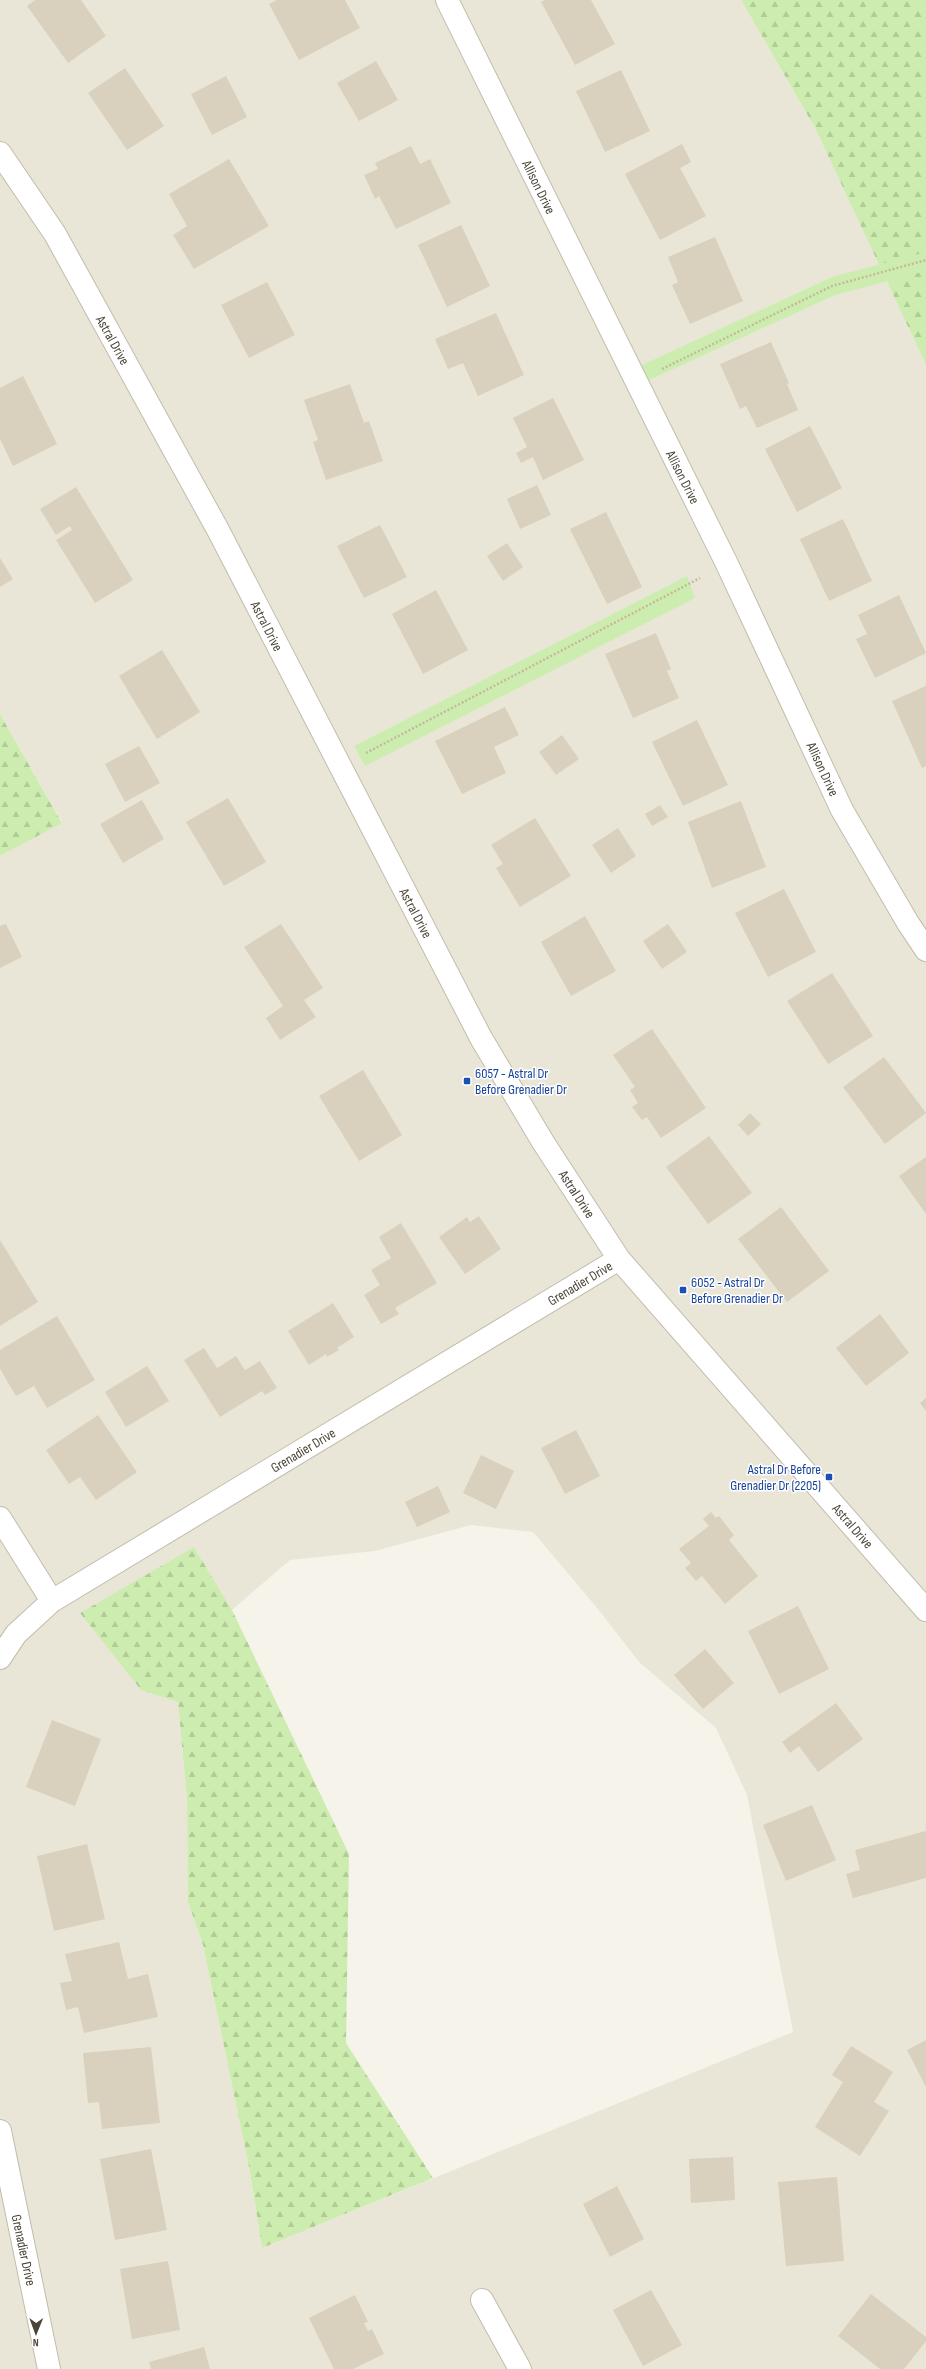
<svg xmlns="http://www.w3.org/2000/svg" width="926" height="2369" viewBox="0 0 926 2369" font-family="'Sofia Sans Condensed',sans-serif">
  <defs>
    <pattern id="forest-firs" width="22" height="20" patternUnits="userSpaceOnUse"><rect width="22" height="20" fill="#cdedb0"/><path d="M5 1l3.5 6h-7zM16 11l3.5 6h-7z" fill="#b2cc98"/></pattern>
  </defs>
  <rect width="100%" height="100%" fill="#f6f3ea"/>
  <path fill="#eae6d7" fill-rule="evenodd" d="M0 0H741L815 128 926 365V2369H0V856L62 822 0 714ZM471 1525 533 1532 598 1609 639 1662 716 1728 747 1795 793 2032 262 2248 250 2172 203 1945 188 1902 187 1799 178 1701 194 1547 232 1610 290 1560 375 1551Z"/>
  <path fill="url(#forest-firs)" d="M741 0H926V365L815 128Z
    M0 714 62 823 0 856Z
    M194 1547 232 1610 349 1854 346 2043 433 2178 262 2248 250 2172 203 1945 188 1902 187 1799 178 1702 141 1690 80 1613Z"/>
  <path fill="#cdedb0" d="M926 252V271L835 295 647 381 640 366 832 277Z
    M687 576 695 598 365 766 354 746Z"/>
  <path fill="#d9d0be" d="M35 0H81L106 36 68 63 27 6Z
    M277 0H345L360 28 299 60 269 4Z
    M545 0H591L615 44 575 65 541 2Z
    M376 61 398 100 359 121 337 83Z
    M125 68 164 126 127 150 88 93Z
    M621 70 650 131 605 152 576 91Z
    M226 76 247 117 212 135 191 94Z
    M682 144 691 162 680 168 706 216 660 240 625 174Z
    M411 146 420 164 430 159 451 203 396 229 379 196 375 199 364 175 378 169 375 163Z
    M229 159 269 226 194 269 173 235 187 226 169 194Z
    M461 225 490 286 447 307 418 245Z
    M715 237 743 301 690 324 672 285 678 282 668 257Z
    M267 282 295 335 249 358 221 305Z
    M496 313 524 375 478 396 463 363 448 369 435 339Z
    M771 342 789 383 787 384 798 410 757 428 746 406 740 409 720 364Z
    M23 376 57 444 13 466 0 439V388Z
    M350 384 364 423 369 421 383 461 326 480 313 442 318 440 304 400Z
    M553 398 584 460 543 480 533 457 521 463 516 453 527 447 513 418Z
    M810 426 842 488 797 512 765 449Z
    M537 485 551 515 520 529 507 499Z
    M76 487 133 580 95 603 56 540 72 530 70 526 56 535 40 509Z
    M606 512 642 587 607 604 570 529Z
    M843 519 872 581 829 601 800 539Z
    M380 525 407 577 364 598 337 546Z
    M507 543 523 567 503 581 487 556Z
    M0 558 13 579 0 587Z
    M436 590 468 650 423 674 392 614Z
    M899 595 926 653 875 678 856 639 867 634 858 615Z
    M656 633 671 669 667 671 679 698 633 718 605 654Z
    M162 650 200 712 157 739 119 676Z
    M926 686V766L922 768 892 701Z
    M505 707 519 735 494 747 506 773 462 794 435 741Z
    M697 720 728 785 683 806 652 742Z
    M562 735 579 759 556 775 539 752Z
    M139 746 160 783 125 802 105 764Z
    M228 798 266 862 224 886 186 822Z
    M142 800 164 839 123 863 100 824Z
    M741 801 766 867 712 888 688 822Z
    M660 805 668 817 652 826 645 814Z
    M535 818 571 876 520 907 496 868 503 864 491 845Z
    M618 828 636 856 611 873 592 845Z
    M784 889 816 952 768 977 735 913Z
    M585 916 616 971 571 996 541 942Z
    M6 924 22 957 0 968V926Z
    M281 924 323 988 304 1000 316 1017 280 1040 266 1018 283 1006 244 947Z
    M668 924 687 952 662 969 643 941Z
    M832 973 873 1036 828 1064 787 1001Z
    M652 1029 706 1108 661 1138 647 1117 642 1120 632 1107 638 1103 630 1090 635 1087 613 1055Z
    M884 1057 926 1113 885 1144 843 1087Z
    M363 1070 402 1135 359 1161 319 1096Z
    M750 1113 761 1124 748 1136 738 1125Z
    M709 1136 752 1193 708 1224 666 1167Z
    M926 1157V1214L899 1176Z
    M781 1207 829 1271 787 1302 738 1239Z
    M479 1216 501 1249 465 1274 439 1237 467 1217 470 1222Z
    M401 1223 437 1283 395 1308 399 1314 381 1324 364 1295 380 1285 371 1270 391 1258 379 1237Z
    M0 1240 38 1302 0 1326Z
    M333 1303 354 1337 337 1348 339 1350 327 1357 326 1354 309 1365 288 1331Z
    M880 1314 909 1353 866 1386 836 1348Z
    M57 1316 95 1380 47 1408 34 1386 16 1396 0 1369V1350Z
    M204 1348 217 1368 236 1356 245 1370 260 1361 277 1388 265 1395 262 1391 220 1417 184 1360Z
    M147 1366 169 1401 126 1427 105 1392Z
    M926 1398V1411L920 1403Z
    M98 1415 137 1472 96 1500 80 1477 69 1484 46 1450Z
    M576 1430 600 1476 565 1494 541 1448Z
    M481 1455 514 1471 496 1509 463 1493Z
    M438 1486 450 1512 417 1527 405 1502Z
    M711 1512 716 1518 719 1516 734 1535 729 1540 758 1576 725 1604 702 1576 696 1581 685 1568 691 1563 679 1549 709 1526 703 1519Z
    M798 1606 829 1669 779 1694 748 1631Z
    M705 1649 734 1683 703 1709 674 1675Z
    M836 1703 863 1739 818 1772 799 1746 790 1753 782 1742Z
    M52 1720 101 1739 75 1806 26 1787Z
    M812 1805 836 1860 786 1881 763 1825Z
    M926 1831V1878L853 1898 846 1874 860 1870 855 1850Z
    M87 1844 105 1919 54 1931 37 1856Z
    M119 1942 128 1979 148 1974 158 2017 84 2033 78 2007 66 2010 60 1983 72 1981 65 1954Z
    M926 2040V2087L907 2050Z
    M851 2046 893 2072 874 2102 889 2111 860 2156 815 2127 843 2082 832 2075Z
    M151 2047 160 2123 102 2129 99 2102 88 2103 83 2053Z
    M151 2149 167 2230 115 2240 100 2159Z
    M733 2157 735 2200 691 2203 689 2159Z
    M837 2177 844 2261 786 2266 778 2182Z
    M617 2186 644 2239 610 2257 583 2204Z
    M168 2261 180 2330 132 2339 120 2269Z
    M651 2290 682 2345 643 2366 613 2310Z
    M871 2294 926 2337V2341L904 2369H880L838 2336Z
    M355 2295 368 2322 364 2323 368 2331 372 2329 384 2354 353 2369H334L309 2318Z
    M204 2347 210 2369H151L149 2362Z"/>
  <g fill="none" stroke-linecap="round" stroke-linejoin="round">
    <defs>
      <path id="street" d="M447 0 727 564 842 810 908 923 926 950
        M0 153 55 234 218 530 481 1038 543 1142 619 1259 926 1610
        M0 1518 52 1601
        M0 1658 16 1634 52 1601 619 1259
        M0 2131 49 2369
        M482 2300 520 2369"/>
    </defs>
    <use href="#street" stroke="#c2bcab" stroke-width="24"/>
    <path stroke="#c5b99b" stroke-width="2.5" stroke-dasharray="2 2" stroke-linecap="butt" d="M662 369 832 286 926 260
      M366 753 700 578"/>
    <use href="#street" stroke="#fff" stroke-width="22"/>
  </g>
  <g fill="#1a4fb4" stroke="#fff" stroke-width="1.5">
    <rect x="463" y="1077" width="8" height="8" rx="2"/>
    <rect x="679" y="1286" width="8" height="8" rx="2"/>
    <rect x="825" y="1473" width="8" height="8" rx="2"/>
  </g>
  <g text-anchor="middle" stroke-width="3" stroke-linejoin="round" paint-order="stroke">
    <g font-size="14" fill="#4b4437" stroke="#fff">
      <text transform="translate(539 187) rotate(64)" y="5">Allison Drive</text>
      <text transform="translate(113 340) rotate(61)" y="5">Astral Drive</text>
      <text transform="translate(683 477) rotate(63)" y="5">Allison Drive</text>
      <text transform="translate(267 626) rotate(63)" y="5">Astral Drive</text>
      <text transform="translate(823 769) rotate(65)" y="5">Allison Drive</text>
      <text transform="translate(416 913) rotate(62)" y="5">Astral Drive</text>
      <text transform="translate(577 1194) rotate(57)" y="5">Astral Drive</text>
      <text transform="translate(580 1283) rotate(-31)" y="5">Grenadier Drive</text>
      <text transform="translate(303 1450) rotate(-31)" y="5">Grenadier Drive</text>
      <text transform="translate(853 1526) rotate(49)" y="5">Astral Drive</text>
      <text transform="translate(24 2250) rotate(78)" y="5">Grenadier Drive</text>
    </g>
    <g font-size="14" fill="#164399" stroke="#fff" text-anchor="start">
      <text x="475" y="1078">6057 - Astral Dr<tspan x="475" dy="16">Before Grenadier Dr</tspan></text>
      <text x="691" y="1287">6052 - Astral Dr<tspan x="691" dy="16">Before Grenadier Dr</tspan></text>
      <text x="821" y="1474" text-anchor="end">Astral Dr Before<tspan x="821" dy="16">Grenadier Dr (2205)</tspan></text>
    </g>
  </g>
  <g transform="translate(36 2333) rotate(181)" stroke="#ffffff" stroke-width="3" paint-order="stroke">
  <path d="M0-3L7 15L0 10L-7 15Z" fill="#4b4437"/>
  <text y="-6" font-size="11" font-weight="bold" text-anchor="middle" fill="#4b4437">N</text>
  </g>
</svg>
